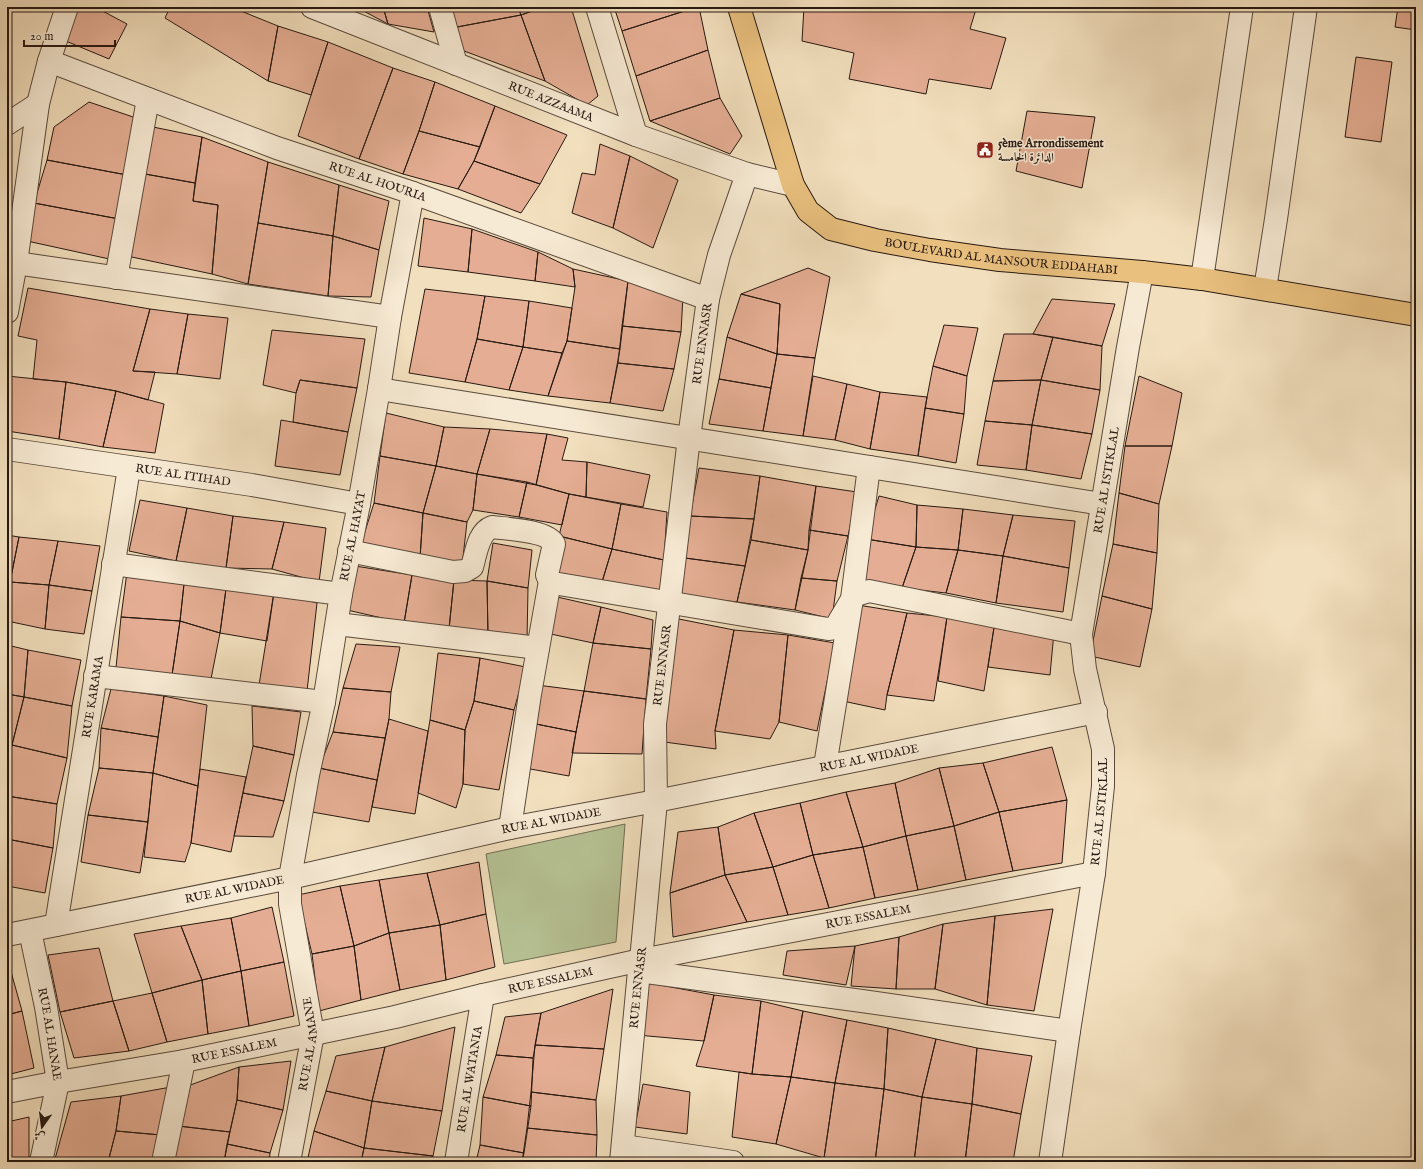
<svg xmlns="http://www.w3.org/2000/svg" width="1423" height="1169" viewBox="0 0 1423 1169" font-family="'IM FELL English',Amiri,serif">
  <rect width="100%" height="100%" fill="#f2dfbd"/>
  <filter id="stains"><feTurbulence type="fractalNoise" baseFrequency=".005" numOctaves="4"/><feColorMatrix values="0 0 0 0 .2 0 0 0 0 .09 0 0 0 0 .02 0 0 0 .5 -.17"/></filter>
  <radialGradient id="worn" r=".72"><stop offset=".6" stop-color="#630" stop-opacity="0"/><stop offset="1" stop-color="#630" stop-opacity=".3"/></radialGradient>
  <path fill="#b6c294" stroke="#6f6e53" d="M625 824 616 942 504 964 486 854Z"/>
  <path fill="#e5ae94" stroke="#281912" d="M79 7H95L127 24 109 59 61 39Z
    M170 7H231L278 26 268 81 165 18Z
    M356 7H383L388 24Z
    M383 7H427L434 32 388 24Z
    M450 7H518L521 15 457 27Z
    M518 7H544L521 15Z
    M544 7H571L598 96 587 105 545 81 521 15Z
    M614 7H697L622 31Z
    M697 7H699L708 50 636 76 622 31Z
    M804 7H958L976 9 970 29 1006 38 991 89 929 79 926 94 849 79 854 53 802 41Z
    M1398 7H1416V30L1395 27Z
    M521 15 545 81 456 48 457 27Z
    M278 26 328 42 311 95 268 81Z
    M328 42 393 68 359 159 298 136Z
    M708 50 720 98 650 121 636 76Z
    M1356 57 1392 62 1381 142 1345 137Z
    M393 68 435 82 419 131 403 174 359 159Z
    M435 82 495 106 480 147 419 131Z
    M720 98 742 136 730 154 650 121Z
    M89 102 136 118 127 175 47 160 54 127Z
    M495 106 567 135 540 184 474 161Z
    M1027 111 1095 117 1082 188 1016 171Z
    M153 127 202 137 195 183 145 174Z
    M419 131 480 147 474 161 458 189 403 174Z
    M202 137 268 162 248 284 212 274 218 205 193 201Z
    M600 144 630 156 613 228 572 213 582 173 595 175Z
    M630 156 678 180 653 248 613 228Z
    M47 160 127 175 119 219 34 203Z
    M474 161 540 184 521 213 458 189Z
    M268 162 339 185 333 236 258 223Z
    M145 174 195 183 193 201 218 205 212 274 127 256Z
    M339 185 389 201 379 250 333 236Z
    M34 203 119 219 114 260 27 241Z
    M424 218 472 229 468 272 418 266Z
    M258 223 333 236 328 296 248 284Z
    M472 229 538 252 535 281 468 272Z
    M333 236 379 250 371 297 328 296Z
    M538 252 573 269 575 287 535 281Z
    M808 268 830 277 815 358 777 354 780 304 741 294Z
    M573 269 628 281 620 349 567 341 575 287Z
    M628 281 683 296 681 332 622 326Z
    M28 288 150 309 133 371 155 372 148 400 116 391 66 382 33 379 37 340 18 336Z
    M425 289 485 296 477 339 465 382 409 373Z
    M741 294 780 304 777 354 727 337Z
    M485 296 529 301 523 347 477 339Z
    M1052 299 1115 304 1102 346 1033 334Z
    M529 301 572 308 567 341 562 353 523 347Z
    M150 309 188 314 177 374 133 371Z
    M188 314 228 318 220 379 177 374Z
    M944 325 978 328 967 376 933 366Z
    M622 326 681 332 674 369 618 363Z
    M272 330 365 339 357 388 300 380 296 393 263 385Z
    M1004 334H1033L1053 337 1041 380 993 381Z
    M727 337 777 354 771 388 719 379Z
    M1053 337 1102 346 1100 390 1041 380Z
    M477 339 523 347 509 390 465 382Z
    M567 341 620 349 610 403 548 396Z
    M523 347 562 353 548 396 509 390Z
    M777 354 815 358 803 436 763 431Z
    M618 363 674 369 663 411 610 403Z
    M933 366 967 376 964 414 925 408Z
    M7 376 66 382 59 439 7 431Z
    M813 376 847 384 835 440 803 436Z
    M1139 376 1182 393 1172 446H1125Z
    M719 379 771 388 763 431 709 424Z
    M300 380 357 388 348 432 293 422 296 393Z
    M1041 380 1032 425 985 421 993 381Z
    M1041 380 1100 390 1092 434 1032 425Z
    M66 382 116 391 103 447 59 439Z
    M847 384 880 392 870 449 835 440Z
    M116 391 164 404 155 453 103 447Z
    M880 392 927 397 918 456 870 449Z
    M925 408 964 414 956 463 918 456Z
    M386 413 444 427 436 466 380 456Z
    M281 420 348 432 340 475 275 466Z
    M985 421 1032 425 1026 470 977 465Z
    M1032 425 1092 434 1081 479 1026 470Z
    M444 427 490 429 477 474 436 466Z
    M490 429 547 434 536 485 477 474Z
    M547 434 568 438 562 460 587 462 586 497 569 494 536 485Z
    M1125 446H1172L1159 504 1119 493Z
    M380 456 436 466 423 513 374 503Z
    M587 462 650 475 643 507 586 497Z
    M436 466 477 474 473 510 467 522 423 513Z
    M699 468 760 476 754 519 690 516Z
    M477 474 527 482 519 517 473 510Z
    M760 476 816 486 808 550 751 540Z
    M527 482 569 494 562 525 519 517Z
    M816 486 857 492 848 536 809 530Z
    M1119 493 1159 504 1157 553 1113 544Z
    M569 494 621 504 612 549 559 536Z
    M879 496 917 505 916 547 866 539Z
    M140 500 187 508 176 561 129 551Z
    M374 503 423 513 420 558 361 544Z
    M621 504 667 512 664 560 612 549Z
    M917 505 963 509 958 550 916 547Z
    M187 508 233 516 226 568 176 561Z
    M963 509 1013 515 1003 556 958 550Z
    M423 513 467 522 462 566 420 558Z
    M1013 515 1075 521 1069 568 1003 556Z
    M233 516 284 522 272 569 226 568Z
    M690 516 754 519 745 566 685 558Z
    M284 522 326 528 319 582 272 569Z
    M809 530 848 536 837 581 801 578 808 550Z
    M7 535 19 537 10 582H7Z
    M559 536 612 549 602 582 548 573Z
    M19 537 58 541 49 585 10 582Z
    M866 539 916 547 902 588 858 582Z
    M751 540 808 550 795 610 737 602Z
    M58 541 100 546 92 591 49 585Z
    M493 543 532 550 528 588 487 581Z
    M1113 544 1157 553 1152 609 1102 596Z
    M916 547 958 550 946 593 902 588Z
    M612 549 664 560 660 596 602 582Z
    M958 550 1003 556 996 603 946 593Z
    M1003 556 1069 568 1063 612 996 603Z
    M685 558 745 566 737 602 679 595Z
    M355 566 412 575 404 623 347 610Z
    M127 572 184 584 180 621 121 617Z
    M412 575 454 580 449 629 404 623Z
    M801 578 837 581 832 619 795 610Z
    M454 580 487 581 488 636 449 629Z
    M487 581 528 588 527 640 488 636Z
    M7 582H10L7 600Z
    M10 582 49 585 45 629 7 621V600Z
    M184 584 226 589 220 633 180 621Z
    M49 585 92 591 84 634 45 629Z
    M226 589 274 592 267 641 220 633Z
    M274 592 317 603 307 691 259 685Z
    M553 596 601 607 593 643 546 633Z
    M1102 596 1152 609 1140 667 1090 656Z
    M858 605 907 613 887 695 885 710 838 700Z
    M601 607 653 620 651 649 593 643Z
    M907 613 947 617 934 701 887 695Z
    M121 617 180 621 172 675 116 668Z
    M947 617 995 621 984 691 938 681Z
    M674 618 734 630 715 731 716 749 657 741Z
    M180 621 220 633 211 679 172 675Z
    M995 621 1054 632 1050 675 988 667Z
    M734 630 788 635 779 722 770 739 715 731Z
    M788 635 835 643 817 731 779 722Z
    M593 643 651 649 646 699 584 691Z
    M356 644 400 647 391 692 343 688Z
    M7 645 28 650 24 697 7 694Z
    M28 650 81 660 72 706 24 697Z
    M438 653 480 658 474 701 465 730 430 720Z
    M480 658 526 667 514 710 474 701Z
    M537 685 584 691 576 732 531 723Z
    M343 688 391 692 389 719 385 738 333 732Z
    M111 689 164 696 158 737 101 728Z
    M584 691 646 699 642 754 572 753Z
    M7 694 24 697 12 745 7 744Z
    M164 696 207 705 198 786 153 773Z
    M24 697 72 706 67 758 12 745Z
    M474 701 514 710 499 790 463 784 465 730Z
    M252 706 301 712 294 755 253 746Z
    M389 719 428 731 415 814 372 807Z
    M430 720 465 730 463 784 456 808 418 793Z
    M531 723 576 732 569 776 525 768Z
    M101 728 158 737 153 773 99 768Z
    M333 732 385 738 377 780 319 768Z
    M7 744 12 745 7 768Z
    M12 745 67 758 57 804 7 796V768Z
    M253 746 294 755 284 801 243 793Z
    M1052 747 1067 800 999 812 983 763Z
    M983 763 999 812 954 826 939 768Z
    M99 768 153 773 148 822 88 815Z
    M319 768 377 780 369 822 312 812Z
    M939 768 954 826 906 836 895 783Z
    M200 769 246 777 231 852 191 843Z
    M153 773 198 786 191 843 185 862 144 857Z
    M895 783 906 836 863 847 846 792Z
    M846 792 863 847 813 855 800 803Z
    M243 793 284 801 273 837 234 836Z
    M7 796 57 804 53 848 7 839Z
    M1067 800 1062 863 1013 871 999 812Z
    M800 803 813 855 773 867 754 813Z
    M999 812 1013 871 966 880 954 826Z
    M754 813 773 867 725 875 718 827Z
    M88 815 148 822 140 873 81 862Z
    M954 826 966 880 918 890 906 836Z
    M718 827 725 875 670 893 678 832Z
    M906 836 918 890 875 898 863 847Z
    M7 839 53 848 45 893 7 886Z
    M863 847 875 898 829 908 813 855Z
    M813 855 829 908 788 915 773 867Z
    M479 862 486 914 440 925 427 873Z
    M773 867 788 915 747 922 725 875Z
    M427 873 440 925 389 933 379 880Z
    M725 875 747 922 673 937 670 893Z
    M379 880 389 933 354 946 340 886Z
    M340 886 354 946 312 954 298 895Z
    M272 907 284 962 241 971 231 918Z
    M1053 909 1034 1011 987 1005 995 916Z
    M486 914 495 967 446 980 440 925Z
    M995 916 987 1005 935 989 943 924Z
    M231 918 241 971 202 980 181 926Z
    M943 924 935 989H896L899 937Z
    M440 925 446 980 400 990 389 933Z
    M181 926 202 980 152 993 134 934Z
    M389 933 400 990 361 1000 354 946Z
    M899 937 896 989 851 986 855 946Z
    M354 946 361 1000 319 1011 312 954Z
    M855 946 846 985 783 975 787 951Z
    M99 948 113 1001 60 1012 48 955Z
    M7 961H8L22 1011 7 1015Z
    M284 962 294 1016 249 1026 241 971Z
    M241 971 249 1026 208 1034 202 980Z
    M202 980 208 1034 167 1042 152 993Z
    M644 982 714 995 704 1041 637 1035Z
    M613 989 604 1049 535 1045 541 1013Z
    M152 993 167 1042 129 1051 113 1001Z
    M714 995 761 1001 752 1074 696 1066 704 1041Z
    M113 1001 129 1051 74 1058 60 1012Z
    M761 1001 803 1011 791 1077 752 1074Z
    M22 1011 34 1068 7 1075V1015Z
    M803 1011 847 1020 835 1083 791 1077Z
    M541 1013 533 1058 496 1055 505 1017Z
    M847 1020 888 1028 884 1089 835 1083Z
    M455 1027 442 1111 372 1101 385 1047Z
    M888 1028 936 1039 922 1097 884 1089Z
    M936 1039 977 1048 972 1104 922 1097Z
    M535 1045 604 1049 596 1100 531 1092Z
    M385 1047 372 1101 326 1091 336 1056Z
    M977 1048 1032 1056 1021 1114 972 1104Z
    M496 1055 533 1058 531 1106 483 1097Z
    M291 1061 283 1110 237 1100 239 1067Z
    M239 1067 237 1100 230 1132 178 1126 185 1087Z
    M739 1072 752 1074 791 1077 776 1144 732 1137Z
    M791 1077 835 1083 824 1158 776 1144Z
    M835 1083 884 1089 875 1162H855L824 1158Z
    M643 1084 690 1092 687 1134 635 1127Z
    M171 1087 161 1135 116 1131 121 1096Z
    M884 1089 922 1097 914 1162H875Z
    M326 1091 372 1101 364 1148 314 1131Z
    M531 1092 596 1100 597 1135 527 1128Z
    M121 1096 116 1131 108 1162H66L55 1159 71 1102Z
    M483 1097 531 1106 524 1153 480 1145Z
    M922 1097 972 1104 965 1162H914Z
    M237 1100 283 1110 270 1153 227 1144Z
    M372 1101 442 1111 433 1156 364 1148Z
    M972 1104 1021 1114 1013 1162H965Z
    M29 1117V1162H7V1122Z
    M178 1126 230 1132 224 1162H170Z
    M527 1128 597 1135 596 1162H522Z
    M116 1131 161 1135 154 1162H108Z
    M314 1131 364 1148 361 1162H307Z
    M227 1144 270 1153 269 1162H224Z
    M480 1145 524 1153 522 1162H476Z
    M364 1148 433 1156V1162H361Z
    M55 1159 66 1162H54Z"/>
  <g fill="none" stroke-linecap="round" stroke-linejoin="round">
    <defs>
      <g id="minor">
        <path id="s1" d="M312 7 636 135 747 174 793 185"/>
        <path d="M440 7 456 64"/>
        <path d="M597 7 636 135"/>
        <path id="s2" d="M49 61 277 148 413 193 708 299"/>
        <path d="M7 124 38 104"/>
        <path d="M16 263 390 317"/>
        <path d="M116 278 148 99"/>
        <path d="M1202 279 1242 7"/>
        <path d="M1265 289 1276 219 1306 7"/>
        <path d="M7 312 16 263 38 104 49 61 67 7"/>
        <path d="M379 389 1102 504"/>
        <path id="s3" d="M7 449 252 485 359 504"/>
        <path d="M349 551 453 572 465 571 472 567C476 554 478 532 492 527 506 529 547 530 554 544L547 575 550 581 553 583 828 629 835 628 852 599 856 595 869 591 1081 634"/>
        <path d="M113 564 341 594"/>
        <path d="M337 624 538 648"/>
        <path d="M95 676 324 702"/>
        <path d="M825 766 852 599 869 467"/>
        <path d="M510 828 530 694 550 581"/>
        <path id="s4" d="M56 925 129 468"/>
        <path id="s5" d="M30 931 46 1007 58 1082 41 1162"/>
        <path id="s6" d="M7 935 290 878 510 828 656 801 1096 712"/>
        <path d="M639 971 862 1001 1069 1031"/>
        <path id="s7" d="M7 1092 58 1082 184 1061 395 1017 483 995 641 960 1094 873"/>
        <path d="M623 1146 733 1162"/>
        <path d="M163 1162 184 1061"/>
        <path id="s8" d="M289 1162 313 1034 290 904V878L308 775 324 702 341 594 359 504 379 389 390 317 413 193"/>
        <path id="s9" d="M456 1162 483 995"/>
        <path id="s10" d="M621 1162 639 971 641 960 656 801 655 724 689 438 708 299 719 255 747 174"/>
        <path id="s11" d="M1050 1162 1069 1031 1094 873 1103 786V749L1085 669 1081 634 1128 347 1142 272"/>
      </g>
      <g id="major">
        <path id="s12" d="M739 7 793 185 808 211 831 229 875 240 930 250 1000 260 1142 272 1202 279 1416 315"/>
      </g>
    </defs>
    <use href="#minor" stroke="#5a4a3d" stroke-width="24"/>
    <use href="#major" stroke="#281912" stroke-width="24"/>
    <use href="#minor" stroke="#f7ead4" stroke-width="22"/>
    <use href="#major" stroke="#e9c07e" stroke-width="22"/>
  </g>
  <defs>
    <symbol id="civic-square" viewBox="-11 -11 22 22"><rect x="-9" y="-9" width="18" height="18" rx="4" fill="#8f2418" stroke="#f7ead4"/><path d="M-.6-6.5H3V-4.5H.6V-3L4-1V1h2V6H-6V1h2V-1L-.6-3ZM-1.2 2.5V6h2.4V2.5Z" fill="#fff"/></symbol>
  </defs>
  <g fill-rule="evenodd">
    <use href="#civic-square" x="975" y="140" width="20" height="20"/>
  </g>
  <g text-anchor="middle" stroke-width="3" stroke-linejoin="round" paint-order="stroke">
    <g font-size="12" fill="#281912" stroke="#f7ead4">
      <text dy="4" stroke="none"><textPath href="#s1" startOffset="257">RUE AZZAAMA</textPath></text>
      <text dy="4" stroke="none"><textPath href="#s2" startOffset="350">RUE AL HOURIA</textPath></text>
      <text dy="4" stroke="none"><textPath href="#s12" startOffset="418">BOULEVARD AL MANSOUR EDDAHABI</textPath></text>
      <text dy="4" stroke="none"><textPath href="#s10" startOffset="823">RUE ENNASR</textPath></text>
      <text dy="4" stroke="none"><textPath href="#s3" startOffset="178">RUE AL ITIHAD</textPath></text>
      <text dy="4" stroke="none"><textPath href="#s11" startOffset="690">RUE AL ISTIKLAL</textPath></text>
      <text dy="4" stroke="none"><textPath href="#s8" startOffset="636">RUE AL HAYAT</textPath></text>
      <text dy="4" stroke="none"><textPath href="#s10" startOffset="499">RUE ENNASR</textPath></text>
      <text dy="4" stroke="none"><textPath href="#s4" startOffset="231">RUE KARAMA</textPath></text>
      <text dy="4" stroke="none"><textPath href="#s6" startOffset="880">RUE AL WIDADE</textPath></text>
      <text dy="4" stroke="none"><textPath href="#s11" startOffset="354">RUE AL ISTIKLAL</textPath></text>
      <text dy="4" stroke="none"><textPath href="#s6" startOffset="556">RUE AL WIDADE</textPath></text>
      <text dy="4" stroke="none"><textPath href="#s6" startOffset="232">RUE AL WIDADE</textPath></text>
      <text dy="4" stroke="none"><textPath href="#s7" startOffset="879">RUE ESSALEM</textPath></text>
      <text dy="4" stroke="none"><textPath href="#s7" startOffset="555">RUE ESSALEM</textPath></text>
      <text dy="4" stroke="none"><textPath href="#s10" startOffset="175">RUE ENNASR</textPath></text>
      <text dy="4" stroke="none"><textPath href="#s5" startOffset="105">RUE AL HANAE</textPath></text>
      <text dy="4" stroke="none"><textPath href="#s8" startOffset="120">RUE AL AMANE</textPath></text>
      <text dy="4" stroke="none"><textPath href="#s7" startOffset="231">RUE ESSALEM</textPath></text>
      <text dy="4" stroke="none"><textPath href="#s9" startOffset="84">RUE AL WATANIA</textPath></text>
    </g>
    <g font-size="12" font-weight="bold" fill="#281912" stroke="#f7ead4" text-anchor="start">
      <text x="998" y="147">5ème Arrondissement<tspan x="998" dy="14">الدائرة الخامسة</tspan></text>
    </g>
  </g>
  <rect width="1423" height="1169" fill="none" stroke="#f2dfbd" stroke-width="24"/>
  <rect x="8" y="8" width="1407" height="1153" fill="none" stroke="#281912" stroke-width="2"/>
  <rect x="12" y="12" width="1399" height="1145" fill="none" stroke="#281912"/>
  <g transform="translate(42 1127) rotate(194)" stroke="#f7ead4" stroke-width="3" paint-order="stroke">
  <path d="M0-3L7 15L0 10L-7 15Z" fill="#281912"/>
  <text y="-6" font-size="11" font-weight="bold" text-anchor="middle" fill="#281912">ش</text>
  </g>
  <path d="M24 40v6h91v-6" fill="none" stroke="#281912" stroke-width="2"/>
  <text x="30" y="40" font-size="12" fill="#281912" stroke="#f7ead4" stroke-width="3" paint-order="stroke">20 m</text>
  <rect width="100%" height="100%" filter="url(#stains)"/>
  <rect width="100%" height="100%" fill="url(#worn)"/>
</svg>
